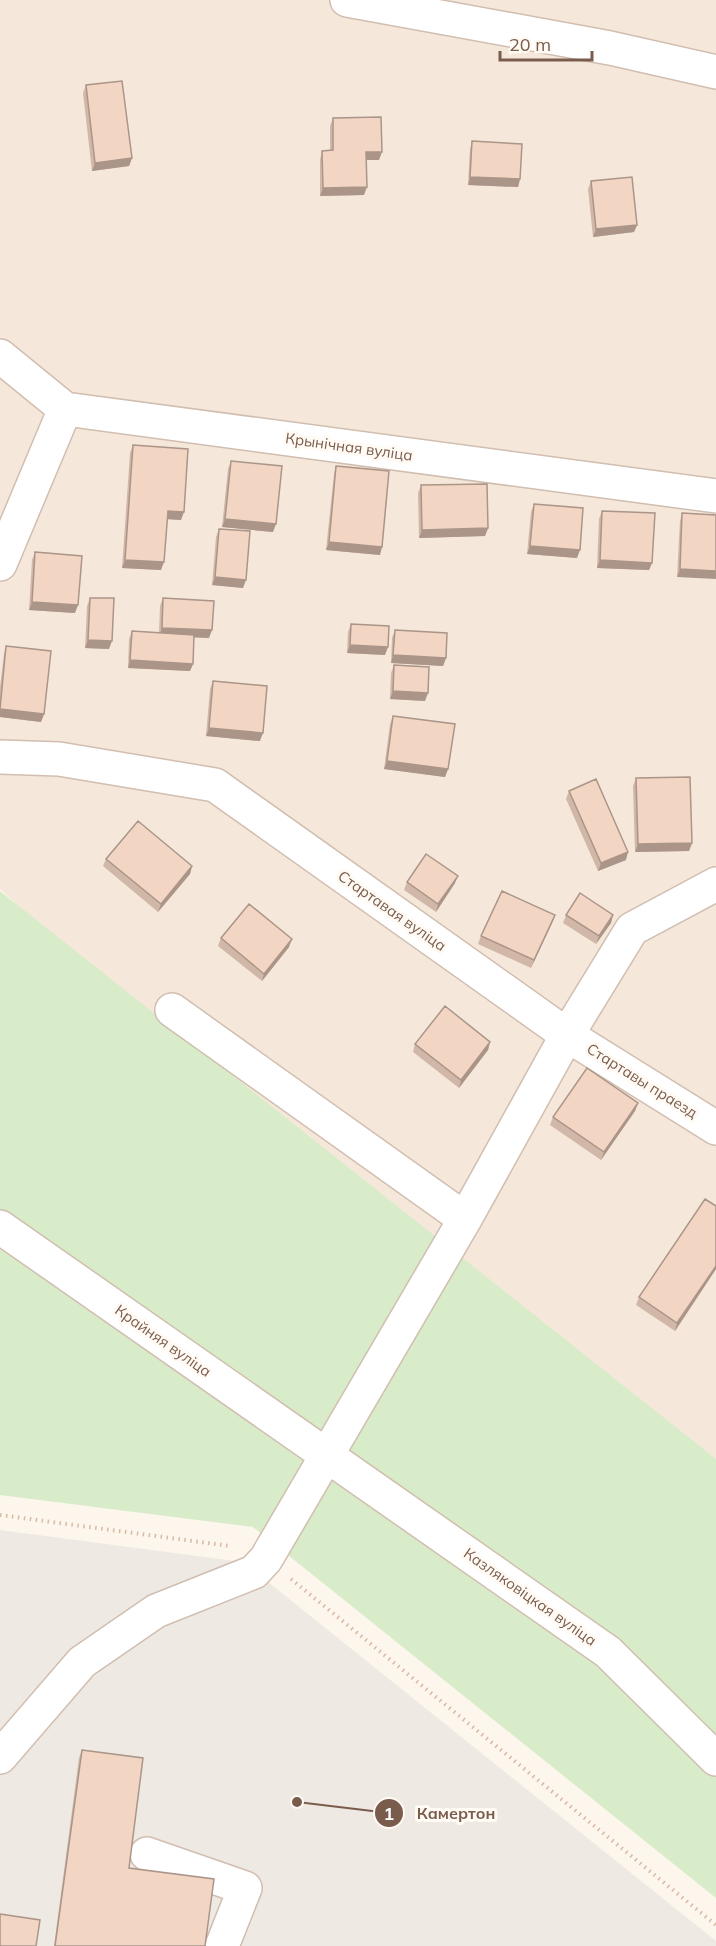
<svg xmlns="http://www.w3.org/2000/svg" width="716" height="1946" viewBox="0 0 716 1946" font-family="Mulish,sans-serif">
  <rect width="100%" height="100%" fill="#fdf6ec"/>
  <path fill="#f5e8da" d="M0 0H716V1539L0 889Z"/>
  <path fill="#efe9e4" d="M0 1530 243 1562 716 1941V1946H0Z"/>
  <path fill="#d8ecc9" d="M0 891 716 1459V1898L253 1527 0 1495Z"/>
  <g fill="none" stroke-linecap="round" stroke-linejoin="round">
    <defs>
      <path id="minor" d="M347 0 610 48 716 72
        M0 356 65 409 716 496
        M0 564 65 409
        M0 757 59 759 215 785 567 1035 632 929 716 884
        M172 1010 465 1219
        M0 1227 608 1652 716 1759
        M0 1757 82 1662 156 1611 254 1572 266 1559 465 1219 567 1035 716 1128
        M147 1854 245 1888 222 1946"/>
    </defs>
    <use href="#minor" stroke="#d1beb0" stroke-width="36"/>
    <path stroke="#d9b8a5" stroke-width="4" stroke-dasharray="1.5 4.5" stroke-linecap="butt" d="M0 1515 230 1546
      M291 1579 716 1925"/>
    <use href="#minor" stroke="#fff" stroke-width="33"/>
  </g>
  <path fill="#d1b7a8" d="M86 85 132 158 129 166 92 171 83 93Z
    M333 118 379 160H367L364 195 320 196V159L322 151 330 150V126Z
    M472 141 520 179 518 187 468 185 470 149Z
    M591 181 637 225 634 232 593 237 588 189Z
    M133 445 181 520 167 519 161 570 122 568 130 453Z
    M231 461 273 532 222 527 228 469Z
    M336 466 380 555 326 550 334 474Z
    M421 485 488 528 485 536 419 538 418 493Z
    M534 504 577 558 527 554 531 512Z
    M602 511 652 563 649 570 597 568 599 519Z
    M682 513 716 515 677 577 680 521Z
    M219 529 243 588 212 585 216 537Z
    M35 552 75 613 29 610 32 560Z
    M90 598 109 649 85 648 87 606Z
    M163 598 209 638 194 637 193 664 190 671 128 668 129 639 132 631 159 633 160 606Z
    M351 624 385 655 347 653 348 632Z
    M395 630 446 658 443 666 391 663 392 638Z
    M6 646 44 714 41 722 0 717V687L4 654Z
    M394 665 425 701 390 699 391 673Z
    M213 681 260 741 206 736 210 689Z
    M393 716 448 769 445 777 384 769 390 724Z
    M636 778 692 843 689 851 635 852 633 786Z
    M569 791 626 860 598 871 566 799Z
    M106 859 192 866 190 874 158 912 103 866Z
    M407 882 455 883 436 912 404 890Z
    M566 915H613L611 923 596 944 563 923Z
    M552 923 531 968 478 944 481 936Z
    M221 938 289 947 262 981 218 946Z
    M490 1042 488 1050 459 1088 413 1052 415 1044Z
    M638 1103 635 1111 601 1160 550 1125 553 1117Z
    M716 1269 675 1331 636 1305 639 1297Z
    M82 1750 129 1868 205 1946H54L79 1758Z"/>
  <path fill="#aa9588" d="M366 152H382L379 160H364Z
    M132 158 129 166 92 171 95 163Z
    M470 177 520 179 518 187 468 185Z
    M367 187 364 195 320 196 323 188Z
    M637 225 634 232 593 237 596 229Z
    M168 511 184 512 181 520 165 519Z
    M225 519 276 524 273 532 222 527Z
    M488 528 485 536 419 538 422 530Z
    M329 542 382 547 380 555 326 550Z
    M530 546 580 550 577 558 527 554Z
    M125 560 164 562 161 570 122 568Z
    M600 560 652 563 649 570 597 568Z
    M680 569 716 571V579L677 577Z
    M215 577 246 580 243 588 212 585Z
    M32 602 78 605 75 613 29 610Z
    M162 628 212 630 209 638 159 636Z
    M88 640 112 641 109 649 85 648Z
    M350 645 388 647 385 655 347 653Z
    M393 655 446 658 443 666 391 663Z
    M130 660 193 664 190 671 128 668Z
    M393 691 428 693 425 701 390 699Z
    M0 709 44 714 41 722 0 717Z
    M209 728 263 733 260 741 206 736Z
    M387 761 448 769 445 777 384 769Z
    M692 843 689 851 635 852 638 844Z
    M628 852 626 860 598 871 601 863Z
    M192 866 190 874 158 912 161 904Z
    M458 876 455 883 436 912 438 904Z
    M555 915 552 923 531 968 534 960Z
    M613 915 611 923 596 944 599 936Z
    M292 939 289 947 262 981 264 974Z
    M490 1042 488 1050 459 1088 461 1080Z
    M638 1103 635 1111 601 1160 604 1152Z
    M716 1266V1269L675 1331 677 1323Z"/>
  <path fill="#f3d5c3" stroke="#aa9588" stroke-width="1.5" d="M122 81 132 158 95 163 86 85Z
    M381 117 382 152H366L367 187 323 188 322 151 333 150V118Z
    M472 141 522 144 520 179 470 177Z
    M632 177 637 225 596 229 591 181Z
    M133 445 188 449 184 512 168 511 164 562 125 560Z
    M231 461 282 466 276 524 225 519Z
    M336 466 389 471 382 547 329 542Z
    M487 484 488 528 422 530 421 485Z
    M534 504 583 508 580 550 530 546Z
    M602 511 655 513 652 563 600 560Z
    M682 513 716 515V571L680 569Z
    M219 529 250 531 246 580 215 577Z
    M35 552 82 556 78 605 32 602Z
    M90 598H114L112 641 88 640Z
    M163 598 214 601 212 630 162 628Z
    M351 624 389 626 388 647 350 645Z
    M395 630 447 633 446 658 393 655Z
    M132 631 194 635 193 664 130 660Z
    M6 646 51 651 44 714 0 709Z
    M394 665 429 667 428 693 393 691Z
    M213 681 267 686 263 733 209 728Z
    M393 716 455 724 448 769 387 761Z
    M690 777 692 843 638 844 636 778Z
    M596 779 628 852 601 863 569 791Z
    M138 821 192 866 161 904 106 859Z
    M426 854 458 876 438 904 407 882Z
    M502 891 555 915 534 960 481 936Z
    M580 893 613 915 599 936 566 915Z
    M249 904 292 939 264 974 221 938Z
    M445 1006 490 1042 461 1080 415 1044Z
    M587 1068 638 1103 604 1152 553 1117Z
    M705 1199 716 1206V1266L677 1323 639 1297Z
    M82 1750 143 1758 129 1868 214 1879 205 1946H55Z
    M0 1914 40 1920 36 1946H0Z"/>
  <g text-anchor="middle" stroke-width="6" stroke-linejoin="round" paint-order="stroke">
    <g font-size="15" fill="#7a5c4d" stroke="#fffaf3">
      <text transform="translate(349 447) rotate(8)" y="5">Крынічная вуліца</text>
      <text transform="translate(392 911) rotate(35)" y="5">Стартавая вуліца</text>
      <text transform="translate(642 1081) rotate(32)" y="5">Стартавы праезд</text>
      <text transform="translate(163 1341) rotate(35)" y="5">Крайняя вуліца</text>
      <text transform="translate(530 1597) rotate(35)" y="5">Казляковіцкая вуліца</text>
    </g>
  </g>
  <path fill="none" stroke="#7a5c4d" stroke-width="2" d="M297 1802L389 1813"/>
  <g fill="#7a5c4d" stroke="#fffaf3" stroke-width="2">
    <circle cx="297" cy="1802" r="6"/>
    <circle cx="389" cy="1813" r="15"/>
  </g>
  <g font-size="18" text-anchor="middle" font-weight="bold" fill="#fff">
    <text x="389" y="1820">1</text>
  </g>
  <g font-size="16" text-anchor="middle" font-weight="bold" fill="#7a5c4d" stroke="#fffaf3" stroke-width="6" stroke-linejoin="round" paint-order="stroke">
    <text x="456" y="1819">Камертон</text>
  </g>
  <path d="M500 51v9h92v-9" fill="none" stroke="#7a5c4d" stroke-width="3"/>
  <text x="509" y="51" font-size="18" fill="#7a5c4d" stroke="#fffaf3" stroke-width="4.5" paint-order="stroke">20 m</text>
</svg>
